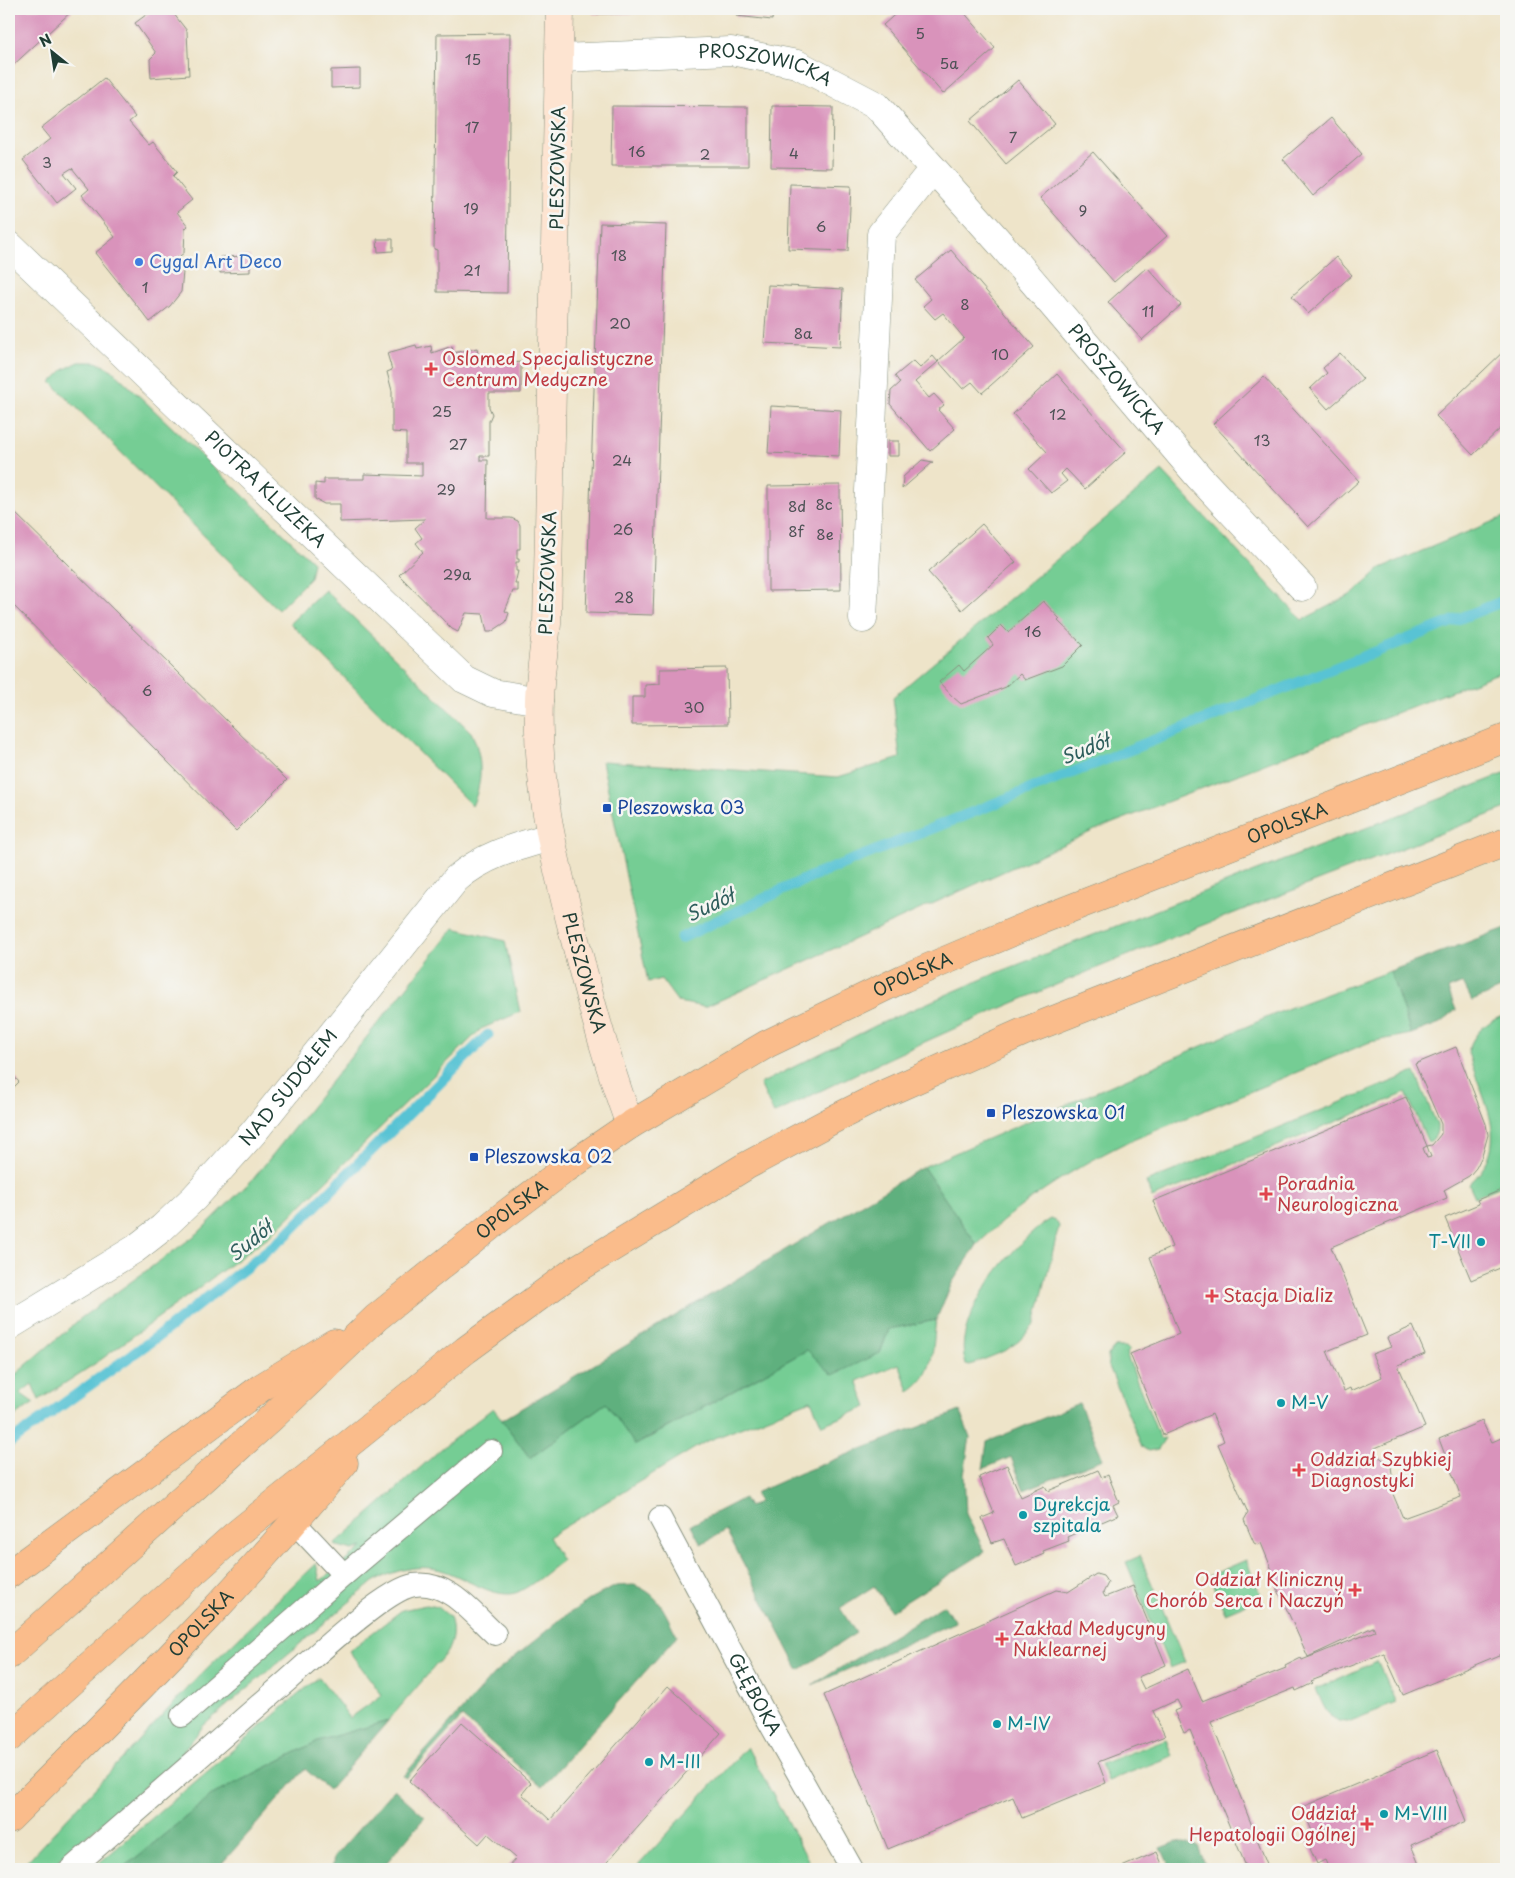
<svg xmlns="http://www.w3.org/2000/svg" width="1515" height="1878" viewBox="0 0 1515 1878" font-family="'Playpen Sans',sans-serif">
  <rect width="100%" height="100%" fill="#f6f6f2"/>
  <filter id="ink" filterUnits="userSpaceOnUse"><feTurbulence type="fractalNoise" baseFrequency=".02" numOctaves="2"/><feDisplacementMap in="SourceGraphic" scale="10" xChannelSelector="R" yChannelSelector="G"/><feConvolveMatrix kernelMatrix="1 2 1 2 8 2 1 2 1" color-interpolation-filters="sRGB"/></filter>
  <filter id="wash" filterUnits="userSpaceOnUse"><feTurbulence type="fractalNoise" baseFrequency=".0096" numOctaves="4" result="noise"/><feDisplacementMap in="SourceGraphic" scale="20" xChannelSelector="R" yChannelSelector="G"/><feGaussianBlur stdDeviation="1.12" result="paint"/><feColorMatrix in="noise" values="0 0 0 0 0 0 0 0 0 0 0 0 0 0 0 0 0 1.4 0 .05"/><feComposite in="paint" operator="in"/></filter>
  <g filter="url(#wash)">
    <rect width="100%" height="100%" fill="#eee4c9"/>
    <path fill="#74cd94" stroke="#4a8564" d="M79 362H96L112 370 313 562 310 578 278 610 51 382 63 370Z
      M1162 471 1302 620 1354 593 1381 568 1506 516V670L1095 830 705 1007 678 1002 661 979 648 982 602 761 838 777 900 758 893 697Z
      M325 590 471 732C483 756 483 783 472 806L290 623Z
      M1506 773V808C1260 904 1010 994 774 1114L760 1084 877 1025 994 974Z
      M454 928 505 941 520 1012 481 1029 272 1234 99 1361 39 1400 32 1384 20 1393 34 1403 9 1420V1380L81 1318 197 1234 254 1178Z
      M1390 971 1411 1034 1370 1042 1123 1144C1069 1171 1020 1202 977 1245L923 1167 1289 1008Z
      M1506 1015V1041L1501 1044 1506 1057V1184L1475 1197 1469 1184C1515 1143 1481 1100 1468 1052 1473 1033 1488 1020 1506 1015Z
      M1415 1072 1437 1125C1438 1132 1435 1140 1428 1142L1406 1093 1152 1198 1146 1182Z
      M1051 1219 1056 1221 1059 1226 1035 1324 1019 1341 1005 1351 970 1365 966 1364C949 1320 1015 1240 1051 1219Z
      M936 1320C932 1347 936 1375 909 1391L899 1364 857 1381 867 1407 822 1425 811 1400 705 1442 548 1537 562 1561C548 1571 533 1585 518 1592 497 1601 464 1577 444 1571 421 1563 394 1570 373 1582L204 1725 179 1757 48 1869H20L200 1675 316 1563 320 1581 363 1547 353 1550 334 1545 441 1449 493 1408 530 1458 606 1403 636 1445 807 1350 880 1353 889 1329Z
      M1115 1347H1125L1130 1350 1126 1353 1160 1439 1165 1438 1158 1449 1148 1451 1142 1447 1108 1364V1355Z
      M1140 1556 1185 1662 1170 1668 1126 1562Z
      M1246 1560 1262 1598 1225 1613 1209 1576Z
      M426 1605 438 1607 450 1617C454 1630 453 1640 447 1652L388 1721 318 1741 214 1794 122 1869H92L319 1677 350 1718 382 1695 349 1651 402 1610Z
      M1377 1661 1396 1703 1348 1722C1327 1722 1323 1704 1316 1689Z
      M1166 1739 1172 1756 1108 1781 1101 1764Z
      M747 1747 813 1869H635Z"/>
    <path fill="#5fb07e" stroke="#3f7659" d="M1506 928V987L1472 1001 1463 983 1448 989 1456 1010 1440 1023 1411 1034 1390 971Z
      M923 1167 977 1245 952 1283 936 1320 889 1329 880 1353 833 1375 807 1350 635 1445 606 1403 530 1458 502 1420Z
      M1079 1403 1103 1459 1024 1490 1011 1457 983 1469 987 1442Z
      M960 1411 970 1437 964 1474 966 1514 985 1552 891 1611 874 1586 840 1608 856 1633 799 1670 726 1530 701 1544 691 1525 744 1498 749 1507 759 1502 755 1493 800 1473Z
      M634 1585C661 1595 664 1612 677 1636L542 1787 462 1717 406 1778 403 1776 494 1674 562 1618 594 1597 616 1586Z
      M944 1605 955 1622 812 1685Z
      M388 1721 329 1790 305 1769 217 1869H122L214 1794 318 1741Z
      M394 1789 425 1817 381 1869H332L334 1857Z
      M1177 1842 1198 1846 1207 1869H1171L1161 1848Z"/>
    <g fill="none" stroke-linecap="round" stroke-linejoin="round">
      <path stroke="#59c3d4" stroke-width="11" d="M681 938 810 877 1506 600
        M9 1443 161 1334 282 1239 488 1035"/>
    </g>
    <g id="blocks">
      <path fill="#d993bb" d="M9 9H74L9 69Z
        M154 9H170L187 31 189 75 151 78 150 59 156 53 135 23Z
        M593 9H658V13L593 14Z
        M737 9H773L772 20 736 16Z
        M901 9H961L995 48 943 94 883 25Z
        M510 33 507 293 437 292V250L434 249 437 34Z
        M360 69V87L331 88V70Z
        M104 78 135 117 129 122 149 145 153 142 166 158 177 172 173 176 192 200 177 212 188 226 185 229 184 253 174 260 183 272 181 292 170 306 150 322 95 253 115 237 82 195 89 189 72 168 64 173 76 188 57 203 23 160 50 139 41 128Z
        M1018 80 1055 124 1006 164 970 121Z
        M612 106 748 107V166H611Z
        M772 106 833 107 832 168 771 167Z
        M1331 118 1362 154 1313 196 1283 159Z
        M1093 152 1167 236 1114 282 1040 198Z
        M790 184 851 186 848 251 788 249Z
        M600 223 666 225 653 615 586 613Z
        M377 239H393V251L378 252Z
        M951 250 1034 347 982 393 972 382 963 389 938 361 964 338 943 313 935 319 923 306 931 299 915 280Z
        M250 256V272L220 273V257Z
        M1336 257 1352 275 1308 314 1292 296Z
        M1147 267 1181 305 1142 340 1108 302Z
        M768 285 843 289 840 347 764 343Z
        M416 345 417 349 431 346 432 353 452 346 453 353 477 348 478 355 485 353 488 366 521 362V393H489V407L492 414 489 421V456H480V460H488L487 518H511L518 521 520 525V549H517V559H519V562H516V571H518L515 584H518V591H513L505 611 509 613 506 622 491 632H487L483 614 466 613 458 632 452 629 399 575 423 552 416 543 422 538 415 528 425 519 340 522V504H324L315 499V483L324 484V479H364V474L422 476V463H406V433L392 432V391L387 372 392 370 387 353Z
        M1506 349V423L1473 455 1436 416Z
        M1340 353 1363 379 1328 409 1310 389 1327 373 1323 368Z
        M933 356 938 362 915 382 929 398 934 394 944 405 938 410 955 429 930 451 890 404 891 391 900 383 895 376 913 361 920 368Z
        M1057 374 1126 452 1085 489 1066 469 1061 474 1067 481 1051 493 1029 469 1047 452 1013 414Z
        M1264 377 1359 481 1308 527 1213 424Z
        M771 406 841 410 839 456 768 453Z
        M888 441H899V456H888Z
        M922 460 933 462 902 489 903 477Z
        M840 485 841 590 768 591V486Z
        M9 507 287 780 236 831 9 601Z
        M982 524 1016 562 962 610 928 572Z
        M1043 601 1060 619 1058 621 1083 645 1062 666 1025 680 1020 674 1006 687 961 704 953 697 939 682 959 665 964 671 993 645 988 638 1001 625 1008 632Z
        M727 668 728 724 632 725V697H645V685L660 684V669Z
        M1456 1047 1486 1124 1488 1135 1482 1156 1476 1168 1469 1176 1444 1190 1447 1198 1331 1247 1367 1335 1327 1351 1344 1391 1350 1388 1351 1391 1382 1377 1372 1354 1391 1347 1387 1338 1413 1326 1425 1354 1398 1365 1425 1427 1375 1448 1377 1455 1391 1466 1393 1482 1390 1487 1403 1518 1461 1497 1439 1439 1482 1421 1492 1442 1506 1436V1652L1403 1695 1384 1653 1311 1681 1313 1683 1296 1691 1295 1688 1211 1722 1269 1869H1247L1190 1730 1184 1733 1174 1711 1181 1708 1177 1700 1153 1711 1165 1736 1098 1762 1106 1783 1022 1818 1013 1797 888 1849 824 1695 1056 1590 1068 1592 1096 1574 1103 1576 1108 1583 1103 1593 1105 1597 1133 1586 1166 1665 1138 1677 1144 1689 1188 1669 1202 1701 1286 1668 1285 1666 1301 1658 1302 1660 1375 1631 1373 1627 1308 1657 1270 1572 1272 1570 1261 1543 1258 1545 1254 1543 1244 1520 1248 1513 1218 1444 1224 1441 1212 1414 1163 1435 1130 1354 1179 1334 1150 1257 1172 1247 1153 1201 1406 1097 1427 1146 1423 1148 1427 1158 1431 1157 1427 1146 1432 1145 1441 1134V1124L1415 1064Z
        M9 1071 19 1082 9 1092Z
        M1506 1188V1269L1505 1266 1471 1280 1445 1218 1479 1204 1477 1200Z
        M1007 1465 1021 1497 1045 1486 1048 1491 1098 1470 1102 1478 1108 1475 1119 1502 1113 1505 1118 1515 1067 1537 1069 1541 1043 1551 1044 1554 1016 1566 1004 1539 992 1543 982 1518 994 1513 979 1477Z
        M668 1686 721 1733 601 1869H506L516 1858 488 1834 479 1844 409 1781 462 1722 531 1783 522 1794 550 1820Z
        M1437 1750 1466 1821 1411 1845 1421 1869H1329L1325 1860 1317 1864 1307 1842 1315 1838 1302 1807Z
        M1157 1852 1164 1869H1117Z"/>
    </g>
  </g>
  <g filter="url(#ink)">
    <use href="#blocks" fill-opacity="0" stroke="#86907e" stroke-width="1"/>
    <g fill="none" stroke-linecap="round" stroke-linejoin="round">
      <defs>
        <g id="lane">
          <path id="s1" d="M660 1518 767 1718 852 1869"/>
          <path d="M295 1523 344 1575"/>
          <path d="M182 1716 344 1575 491 1451"/>
          <path d="M71 1869C144 1806 216 1743 288 1680 313 1658 386 1589 414 1585 448 1580 473 1614 495 1634"/>
        </g>
        <g id="street">
          <path id="s2" d="M561 58 731 51 797 64 877 106 1000 243 1199 477 1302 587"/>
          <path id="s3" d="M9 245 464 679 493 693 539 701"/>
          <path d="M863 619 881 234 933 169"/>
          <path id="s4" d="M9 1326 135 1249 162 1228 194 1198 253 1133 456 879C484 855 515 847 550 837"/>
        </g>
        <g id="secondary">
          <path id="s5" d="M560 9 547 624C544 649 540 674 539 700 536 780 554 859 574 936 590 1000 607 1063 630 1125"/>
        </g>
        <g id="primary">
          <path d="M9 1574 262 1387 334 1343"/>
          <path id="s6" d="M9 1655 270 1419 376 1318 503 1216 564 1170 630 1125 767 1044 904 978 1041 920 1506 738"/>
          <path d="M9 1738 234 1536 466 1350 577 1269 746 1166 838 1117 886 1093 1023 1032 1506 842"/>
          <path id="s7" d="M9 1819C125 1704 240 1589 344 1463"/>
        </g>
      </defs>
      <use href="#lane" stroke="#86907e" stroke-width="24"/>
      <use href="#street" stroke="#86907e" stroke-width="29"/>
      <use href="#secondary" stroke="#86907e" stroke-width="29"/>
      <use href="#primary" stroke="#86907e" stroke-width="29"/>
      <use href="#lane" stroke="#fff" stroke-width="22"/>
      <use href="#street" stroke="#fff" stroke-width="28"/>
      <use href="#secondary" stroke="#fde4d1" stroke-width="28"/>
      <use href="#primary" stroke="#fabc8b" stroke-width="28"/>
    </g>
  </g>
  <circle fill="#3f7fe0" stroke="#f6f6f2" stroke-width="2" cx="139" cy="262" r="5"/>
  <g fill="#e0444e" stroke="#f6f6f2" stroke-width="2">
    <path d="M428.5 361.5h5v5h5v5h-5v5h-5v-5h-5v-5h5z"/>
    <path d="M1263.5 1186.5h5v5h5v5h-5v5h-5v-5h-5v-5h5z"/>
    <path d="M1209.5 1288.5h5v5h5v5h-5v5h-5v-5h-5v-5h5z"/>
    <path d="M1296.5 1462.5h5v5h5v5h-5v5h-5v-5h-5v-5h5z"/>
    <path d="M1352.5 1582.5h5v5h5v5h-5v5h-5v-5h-5v-5h5z"/>
    <path d="M999.5 1631.5h5v5h5v5h-5v5h-5v-5h-5v-5h5z"/>
    <path d="M1364.5 1816.5h5v5h5v5h-5v5h-5v-5h-5v-5h5z"/>
  </g>
  <g fill="#1a4fb4" stroke="#f6f6f2" stroke-width="2">
    <rect x="602" y="803" width="10" height="10" rx="2.5"/>
    <rect x="986" y="1108" width="10" height="10" rx="2.5"/>
    <rect x="469" y="1152" width="10" height="10" rx="2.5"/>
  </g>
  <g fill="#0f9aa8" stroke="#f6f6f2" stroke-width="2">
    <circle cx="1481" cy="1242" r="5"/>
    <circle cx="1281" cy="1403" r="5"/>
    <circle cx="1023" cy="1515" r="5"/>
    <circle cx="997" cy="1724" r="5"/>
    <circle cx="649" cy="1762" r="5"/>
    <circle cx="1384" cy="1814" r="5"/>
  </g>
  <g text-anchor="middle" stroke-width="5" stroke-linejoin="round" paint-order="stroke">
    <g font-size="15" fill="#4e5256">
      <text x="920" y="39">5</text>
      <text x="473" y="65">15</text>
      <text x="949" y="69">5a</text>
      <text x="472" y="133">17</text>
      <text x="1013" y="143">7</text>
      <text x="637" y="157">16</text>
      <text x="794" y="159">4</text>
      <text x="705" y="160">2</text>
      <text x="47" y="168">3</text>
      <text x="471" y="214">19</text>
      <text x="1083" y="216">9</text>
      <text x="821" y="232">6</text>
      <text x="619" y="261">18</text>
      <text x="472" y="276">21</text>
      <text x="145" y="293">1</text>
      <text x="965" y="310">8</text>
      <text x="1148" y="317">11</text>
      <text x="620" y="329">20</text>
      <text x="803" y="339">8a</text>
      <text x="1000" y="360">10</text>
      <text x="442" y="417">25</text>
      <text x="1058" y="420">12</text>
      <text x="1262" y="446">13</text>
      <text x="458" y="450">27</text>
      <text x="622" y="466">24</text>
      <text x="446" y="495">29</text>
      <text x="824" y="510">8c</text>
      <text x="797" y="512">8d</text>
      <text x="623" y="535">26</text>
      <text x="796" y="537">8f</text>
      <text x="825" y="540">8e</text>
      <text x="457" y="580">29a</text>
      <text x="624" y="603">28</text>
      <text x="1033" y="637">16</text>
      <text x="147" y="696">6</text>
      <text x="694" y="713">30</text>
    </g>
    <g font-size="18" fill="#1f3d34" stroke="#f6f6f2">
      <text dy="6" stroke="none"><textPath href="#s2" startOffset="206">PROSZOWICKA</textPath></text>
      <text transform="translate(558 168) rotate(-89)" y="6">PLESZOWSKA</text>
      <text dy="6" stroke="none"><textPath href="#s2" startOffset="691">PROSZOWICKA</textPath></text>
      <text dy="6" stroke="none"><textPath href="#s3" startOffset="354">PIOTRA KLUZEKA</textPath></text>
      <text transform="translate(548 573) rotate(-88)" y="6">PLESZOWSKA</text>
      <text dy="6" stroke="none"><textPath href="#s6" startOffset="1542">OPOLSKA</textPath></text>
      <text dy="6" stroke="none"><textPath href="#s5" startOffset="969">PLESZOWSKA</textPath></text>
      <text dy="6" stroke="none"><textPath href="#s6" startOffset="1138">OPOLSKA</textPath></text>
      <text dy="6" stroke="none"><textPath href="#s4" startOffset="371">NAD SUDOŁEM</textPath></text>
      <text dy="6" stroke="none"><textPath href="#s6" startOffset="672">OPOLSKA</textPath></text>
      <text dy="6" stroke="none"><textPath href="#s7" startOffset="274">OPOLSKA</textPath></text>
      <text dy="6" stroke="none"><textPath href="#s1" startOffset="200">GŁĘBOKA</textPath></text>
    </g>
    <g font-size="18" fill="#366cbe" stroke="#f6f6f2" text-anchor="start">
      <text x="149" y="268">Cygal Art Deco</text>
    </g>
    <g font-size="18" fill="#be3a42" stroke="#f6f6f2" text-anchor="start">
      <text x="442" y="365">Oslomed Specjalistyczne<tspan x="442" dy="21">Centrum Medyczne</tspan></text>
      <text x="1277" y="1190">Poradnia<tspan x="1277" dy="21">Neurologiczna</tspan></text>
      <text x="1223" y="1302">Stacja Dializ</text>
      <text x="1310" y="1466">Oddział Szybkiej<tspan x="1310" dy="21">Diagnostyki</tspan></text>
      <text x="1344" y="1586" text-anchor="end">Oddział Kliniczny<tspan x="1344" dy="21">Chorób Serca i Naczyń</tspan></text>
      <text x="1013" y="1635">Zakład Medycyny<tspan x="1013" dy="21">Nuklearnej</tspan></text>
      <text x="1356" y="1820" text-anchor="end">Oddział<tspan x="1356" dy="21">Hepatologii Ogólnej</tspan></text>
    </g>
    <g font-size="18" fill="#164399" stroke="#f6f6f2" text-anchor="start">
      <text x="617" y="814">Pleszowska 03</text>
      <text x="1001" y="1119">Pleszowska 01</text>
      <text x="484" y="1163">Pleszowska 02</text>
    </g>
    <g font-size="18" fill="#0d838f" stroke="#f6f6f2" text-anchor="start">
      <text x="1471" y="1248" text-anchor="end">T-VII</text>
      <text x="1291" y="1409">M-V</text>
      <text x="1033" y="1511">Dyrekcja<tspan x="1033" dy="21">szpitala</tspan></text>
      <text x="1007" y="1730">M-IV</text>
      <text x="659" y="1768">M-III</text>
      <text x="1394" y="1820">M-VIII</text>
    </g>
    <g font-size="19" font-style="italic" fill="#2e5e5c" stroke="#f6f6f2">
      <text transform="translate(1085 749) rotate(-22)" y="7">Sudół</text>
      <text transform="translate(710 905) rotate(-25)" y="7">Sudół</text>
      <text transform="translate(250 1241) rotate(-39)" y="7">Sudół</text>
    </g>
  </g>
  <rect width="1515" height="1878" fill="none" stroke="#f6f6f2" stroke-width="30"/>
  <g transform="translate(52 52) rotate(330)" stroke="#f6f6f2" stroke-width="4" paint-order="stroke">
  <path d="M0-4L9 19L0 12L-9 19Z" fill="#1f3d34"/>
  <text y="-8" font-size="14" font-weight="bold" text-anchor="middle" fill="#1f3d34">N</text>
  </g>
</svg>
